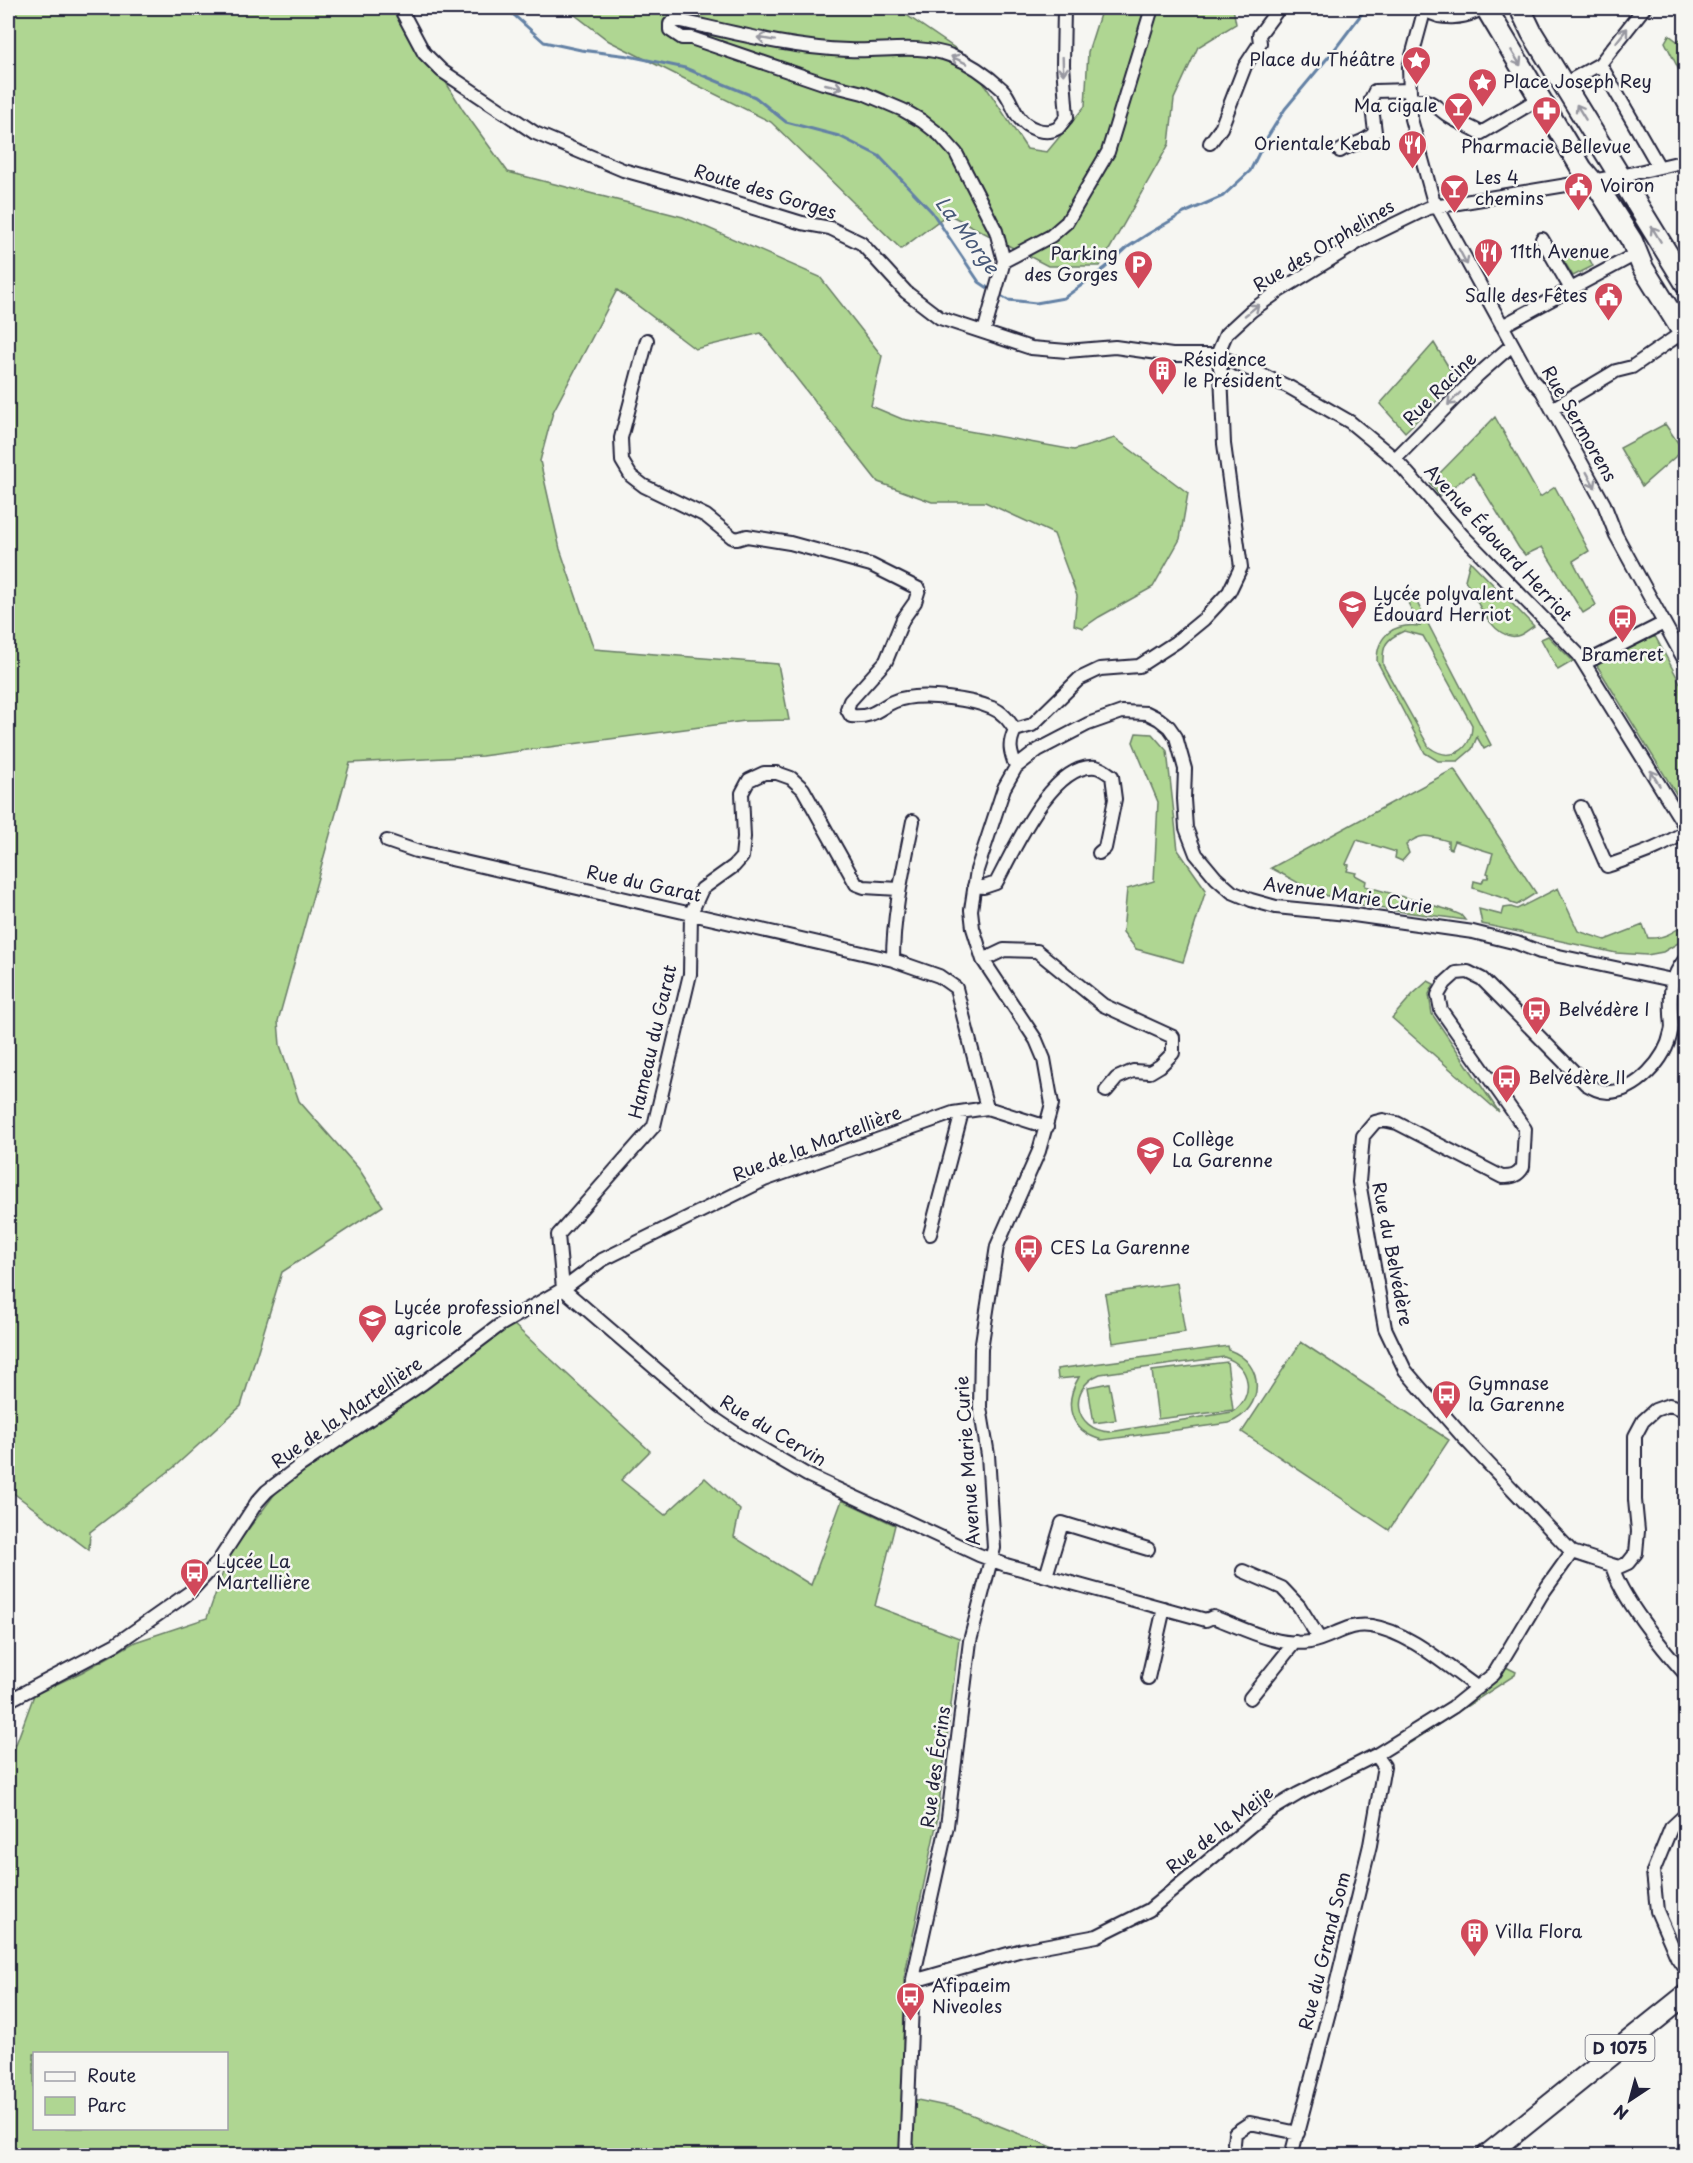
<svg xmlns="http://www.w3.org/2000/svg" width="1693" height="2163" viewBox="0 0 1693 2163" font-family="'Playpen Sans',sans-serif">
  <rect width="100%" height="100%" fill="#f6f6f2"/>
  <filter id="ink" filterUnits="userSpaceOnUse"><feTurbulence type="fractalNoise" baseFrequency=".0167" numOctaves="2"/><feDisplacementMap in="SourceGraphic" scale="12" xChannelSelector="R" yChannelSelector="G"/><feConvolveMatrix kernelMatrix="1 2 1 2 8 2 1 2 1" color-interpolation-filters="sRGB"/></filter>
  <g filter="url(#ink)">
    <path fill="#afd692" stroke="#687c66" stroke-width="1.5" fill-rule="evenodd" d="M8 8H400L463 110 508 172 683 217 820 277 882 356 871 406 902 419 1074 450 1115 438 1188 493 1180 539 1153 587 1099 617 1083 628 1074 625 1077 596 1054 534 985 502H932L878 482 761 333 695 349 617 290 553 412 540 461 560 549 594 649 778 664 789 720 745 721 482 756 350 763 278 1021 280 1045 299 1101 359 1169 383 1206 282 1272 241 1406 173 1468 90 1532 89 1550 8 1489Z
      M566 8H896L965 55 1027 149 1047 152 1085 106 1088 52 1102 8H1233L1236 24 1198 47 1174 99 1169 144 1100 266H1048L948 214 901 249 771 122 609 41Z
      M1669 35 1677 41 1685 37V76H1682L1665 42Z
      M1583 247 1593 266 1573 276 1562 258Z
      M1434 343 1457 381 1405 432 1380 404Z
      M1495 417 1540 497 1555 487 1589 551 1573 561 1596 605 1583 613 1542 547 1525 555 1519 548 1473 473 1439 496 1430 483Z
      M1665 424 1683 450 1642 486 1620 448Z
      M1470 561 1534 626C1529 629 1523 635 1517 636 1493 641 1475 597 1465 580Z
      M1411 591 1491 745 1484 749 1477 737 1472 749 1458 761H1438L1425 753 1377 661C1377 634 1395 623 1420 626L1405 597ZM1404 631 1423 636 1472 725C1472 751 1450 763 1429 747L1383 665C1382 645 1386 639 1404 631Z
      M1548 636 1573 661 1558 670 1541 639Z
      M1655 636 1685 692 1686 803 1683 805 1596 664Z
      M1136 733 1152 734 1167 751 1178 850 1206 890 1183 962 1136 949 1123 932 1127 889 1154 881 1158 802 1133 742Z
      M1454 769 1536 893 1517 905 1511 903 1509 900 1473 888 1474 881 1482 883 1484 878H1488L1489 874 1487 873 1493 853 1454 841 1451 849 1448 848V841C1430 836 1421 832 1406 845L1409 853 1402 861 1395 858 1396 852 1357 840 1346 864 1349 865 1347 871 1356 873 1355 875 1366 881 1365 886 1449 910 1461 915 1465 920C1419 913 1369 910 1325 895 1306 889 1289 877 1271 868Z
      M1558 888 1578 931 1605 940 1643 925 1648 938C1663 939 1674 932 1685 924V939L1663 952 1647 955 1616 953 1482 924 1479 909 1502 915 1504 908 1511 907 1517 909Z
      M1428 981 1434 984 1429 994 1432 1014 1499 1112 1392 1018 1413 994Z
      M1177 1283 1185 1332 1113 1343 1105 1294Z
      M512 1323 650 1451 621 1480 665 1515 705 1478 740 1510 734 1537 811 1585 842 1500 895 1525 875 1606 959 1638 937 1821 904 1978 903 2097 955 2108 1072 2155H8V1766L34 1695 82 1672 135 1642 207 1618 229 1555 277 1491ZM34 2054H226V2128H34Z
      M1301 1342 1449 1440 1389 1530 1242 1432Z
      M1228 1346 1229 1350C1266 1363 1265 1409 1229 1423L1102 1440C1069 1431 1063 1404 1079 1377L1058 1379 1057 1369ZM1224 1357C1251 1365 1256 1397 1232 1412L1110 1432C1073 1430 1067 1388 1100 1374Z
      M1227 1362 1233 1410 1158 1419 1152 1371Z
      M1109 1383 1116 1420 1094 1423 1088 1387Z
      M1506 1667 1516 1672 1515 1675 1410 1743 1401 1746 1479 1694Z"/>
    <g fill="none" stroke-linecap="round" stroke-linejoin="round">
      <path stroke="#6381a5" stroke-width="3" d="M506 8 544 42 581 50 629 56 685 68 755 97 786 122 839 136 879 156 932 212 979 282 991 290
        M999 295 1008 300 1036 303 1064 298 1105 268 1128 247 1148 234 1184 213 1223 196 1250 171 1265 141 1285 109 1335 49 1366 8"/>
      <defs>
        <path id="street" d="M400 8 424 53 442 71 535 133 623 170 702 192 802 223 830 228 861 243 906 292 940 318 1031 348 1067 351 1115 347 1172 355H1217L1289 387 1350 422 1395 459 1463 536 1579 655 1686 828
          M1064 8 1063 65 1067 117C1064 120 1061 125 1058 128 1045 136 1026 128 1018 116 1012 108 1010 97 1002 89 988 76 970 63 952 56 918 43 883 52 848 50 791 48 735 33 681 21H674L670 24V30L682 38H691L823 83 863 93 903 110 922 121 940 135 956 153 996 231 1004 261 1051 236 1067 222 1108 152 1152 8
          M1425 8 1409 67 1411 119 1433 199 1532 380 1542 391 1604 504 1616 535 1686 663
          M1600 64 1659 167
          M1564 84 1600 64 1644 8
          M1411 99C1435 100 1432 105 1450 117 1459 123 1471 127 1481 133L1540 98
          M1210 143 1221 128 1245 66 1260 43 1259 35 1279 8
          M1340 151C1352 143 1366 143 1375 132L1371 99 1375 91 1410 90
          M1542 239 1571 289
          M1502 326 1636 254
          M984 332 1004 261
          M647 340 621 438 622 461 631 476 644 486 706 516 732 537 737 539 747 536 790 543 871 565 919 589 915 602 903 619 886 661 850 701 847 709 851 716C879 719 882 701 906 698 927 694 972 699 992 708 1003 712 1009 721 1015 730
          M1217 355 1226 334 1251 311 1279 291 1362 240 1428 208 1621 176 1686 161
          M1552 409 1616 371 1632 367 1686 330
          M1395 459 1478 375 1512 345
          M1585 663 1664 623
          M1016 767C1010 752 1008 744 1015 730L1032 725 1079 679 1100 669 1139 666 1176 642 1204 619 1229 592 1241 567 1224 444 1221 372 1217 355
          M1581 807 1607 866C1635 856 1662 848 1686 831
          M387 841 416 851 893 960 939 976 956 988 987 1108
          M974 886 984 887 996 883C1014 850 1052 762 1096 767 1101 768 1108 773 1112 776L1115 799 1105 848 1099 853
          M899 889 864 887 856 884 803 789 791 778 777 773H764L749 780 742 793 744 837 742 857 734 866 702 889 691 913 690 974 654 1126 558 1235 563 1289 712 1417 740 1436 807 1475 979 1555 1006 1565 1206 1620 1213 1617C1243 1628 1276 1647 1310 1642 1332 1638 1348 1622 1371 1626 1410 1632 1446 1666 1478 1688
          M1686 958C1670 978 1670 989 1671 1014 1671 1019 1673 1027 1671 1032 1666 1059 1637 1092 1608 1092 1600 1092 1593 1088 1586 1084L1482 979 1468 972 1456 973 1445 983 1438 995 1441 1010 1525 1129 1523 1167C1518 1176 1512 1177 1502 1177L1397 1123 1383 1120 1375 1122 1363 1136 1359 1182 1385 1328 1405 1370 1416 1383 1464 1438 1572 1552 1612 1565 1619 1567 1628 1563 1636 1553 1638 1531 1635 1500V1436L1643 1421 1655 1410 1669 1405 1686 1410
          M893 960C893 913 904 867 913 821
          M983 960 1004 950 1037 951 1103 1005 1173 1037V1053L1160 1066 1150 1072 1133 1071 1117 1078 1106 1091
          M930 1234 962 1112
          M1612 1565C1620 1597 1663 1649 1686 1675
          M1243 1571 1282 1588 1299 1606 1319 1638
          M1046 1576 1062 1523 1148 1549
          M1148 1678 1164 1608
          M1250 1698 1295 1642
          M8 1701 116 1644 190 1592 218 1562 257 1502 267 1491 301 1465 423 1383 500 1325 563 1289 602 1260 764 1180 953 1113 987 1108 1047 1127
          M1686 1814 1671 1828 1653 1872 1657 1911 1677 1957 1686 1970
          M913 1979 924 1978 1022 1950 1097 1936 1149 1910 1266 1813 1298 1794 1376 1755 1453 1707 1494 1674 1542 1594 1572 1552
          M1234 2143 1235 2133 1250 2123 1298 2133
          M906 2156 913 1979 947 1826 970 1641 994 1548 988 1455 980 1407 981 1349 997 1246 1039 1151 1052 1104 1044 1059 1036 1040 983 960 973 928 971 910 977 870 1004 788 1016 767 1038 750 1088 724 1122 712 1147 713 1159 719 1169 727 1176 737 1185 769 1184 799 1186 828 1196 854 1216 878 1232 892 1251 900 1276 907 1347 914 1473 932 1517 943 1540 952 1672 980
          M1291 2156 1333 1997 1370 1845 1384 1766 1376 1755"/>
        <path id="primary" d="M1430 8C1443 16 1461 14 1474 8
          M1486 8 1582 169 1599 189 1632 241 1643 268 1686 337
          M1520 8 1532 33 1686 284
          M1486 2156 1686 1995"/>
      </defs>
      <use href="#street" stroke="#22223b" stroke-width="16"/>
      <use href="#primary" stroke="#22223b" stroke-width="24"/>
      <use href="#street" stroke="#f6f6f2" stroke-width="12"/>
      <use href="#primary" stroke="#f6f6f2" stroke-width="20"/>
    </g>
    <defs><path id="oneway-shaft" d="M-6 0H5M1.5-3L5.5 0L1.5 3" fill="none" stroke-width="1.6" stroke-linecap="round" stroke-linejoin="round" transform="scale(1.5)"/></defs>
    <g stroke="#9797a0">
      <use href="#oneway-shaft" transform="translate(1622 35) rotate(-52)"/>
      <use href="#oneway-shaft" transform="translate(766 39) rotate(-170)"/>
      <use href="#oneway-shaft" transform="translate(1516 58) rotate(59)"/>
      <use href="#oneway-shaft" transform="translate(959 60) rotate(-155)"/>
      <use href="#oneway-shaft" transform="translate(1063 66) rotate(88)"/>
      <use href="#oneway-shaft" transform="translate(834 86) rotate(13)"/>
      <use href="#oneway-shaft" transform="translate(1581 112) rotate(-121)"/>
      <use href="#oneway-shaft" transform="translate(1656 234) rotate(-121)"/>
      <use href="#oneway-shaft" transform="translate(1463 257) rotate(62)"/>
      <use href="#oneway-shaft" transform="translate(1252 310) rotate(-38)"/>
      <use href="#oneway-shaft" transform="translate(1454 399) rotate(134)"/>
      <use href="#oneway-shaft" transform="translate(1591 480) rotate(61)"/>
      <use href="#oneway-shaft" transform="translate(1655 778) rotate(-121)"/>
    </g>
  </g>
  <defs>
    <symbol id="sight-pin" viewBox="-11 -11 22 30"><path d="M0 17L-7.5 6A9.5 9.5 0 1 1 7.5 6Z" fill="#d1495b" stroke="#f6f6f2"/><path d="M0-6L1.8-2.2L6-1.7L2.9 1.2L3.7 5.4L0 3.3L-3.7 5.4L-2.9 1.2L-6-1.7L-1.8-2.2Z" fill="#fff"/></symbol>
    <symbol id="bar-pin" viewBox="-11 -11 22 30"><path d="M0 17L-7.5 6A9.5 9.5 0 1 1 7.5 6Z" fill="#d1495b" stroke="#f6f6f2"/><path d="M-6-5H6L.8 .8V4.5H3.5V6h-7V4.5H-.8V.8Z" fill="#fff"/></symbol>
    <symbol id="pharmacy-pin" viewBox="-11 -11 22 30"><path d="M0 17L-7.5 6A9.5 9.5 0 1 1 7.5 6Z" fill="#d1495b" stroke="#f6f6f2"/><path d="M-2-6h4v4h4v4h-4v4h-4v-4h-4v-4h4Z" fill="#fff"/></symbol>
    <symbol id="restaurant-pin" viewBox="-11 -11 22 30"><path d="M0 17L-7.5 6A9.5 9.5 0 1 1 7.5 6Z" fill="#d1495b" stroke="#f6f6f2"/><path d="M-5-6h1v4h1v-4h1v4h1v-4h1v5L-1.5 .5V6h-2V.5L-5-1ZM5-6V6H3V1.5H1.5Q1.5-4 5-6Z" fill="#fff"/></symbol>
    <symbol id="civic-pin" viewBox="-11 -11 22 30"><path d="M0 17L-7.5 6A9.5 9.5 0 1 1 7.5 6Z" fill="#d1495b" stroke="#f6f6f2"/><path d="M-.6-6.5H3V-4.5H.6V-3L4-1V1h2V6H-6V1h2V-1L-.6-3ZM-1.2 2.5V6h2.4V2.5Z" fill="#fff"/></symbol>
    <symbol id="parking-pin" viewBox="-11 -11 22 30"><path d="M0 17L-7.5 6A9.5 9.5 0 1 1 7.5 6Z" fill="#d1495b" stroke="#f6f6f2"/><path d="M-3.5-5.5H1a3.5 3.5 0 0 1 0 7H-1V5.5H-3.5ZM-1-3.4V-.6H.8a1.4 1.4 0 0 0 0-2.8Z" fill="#fff"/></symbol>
    <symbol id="building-pin" viewBox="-11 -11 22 30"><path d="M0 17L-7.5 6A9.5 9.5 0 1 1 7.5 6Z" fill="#d1495b" stroke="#f6f6f2"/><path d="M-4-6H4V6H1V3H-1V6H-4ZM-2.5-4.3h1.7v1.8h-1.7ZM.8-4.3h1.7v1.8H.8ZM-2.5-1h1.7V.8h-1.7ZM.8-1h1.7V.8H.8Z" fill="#fff"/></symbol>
    <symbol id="school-pin" viewBox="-11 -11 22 30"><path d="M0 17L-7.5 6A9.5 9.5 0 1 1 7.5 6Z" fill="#d1495b" stroke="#f6f6f2"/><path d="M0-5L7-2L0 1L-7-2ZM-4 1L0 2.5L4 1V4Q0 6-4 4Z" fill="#fff"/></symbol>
    <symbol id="bus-pin" viewBox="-11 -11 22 30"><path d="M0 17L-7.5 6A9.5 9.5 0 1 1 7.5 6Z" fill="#d1495b" stroke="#f6f6f2"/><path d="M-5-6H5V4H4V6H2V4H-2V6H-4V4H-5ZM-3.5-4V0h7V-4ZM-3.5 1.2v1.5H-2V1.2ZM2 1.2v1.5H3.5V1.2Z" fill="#fff"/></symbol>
  </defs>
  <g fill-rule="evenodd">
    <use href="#sight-pin" x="1400" y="44" width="33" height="45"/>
    <use href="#sight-pin" x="1466" y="66" width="33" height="45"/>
    <use href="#bar-pin" x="1442" y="90" width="33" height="45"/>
    <use href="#pharmacy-pin" x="1530" y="94" width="33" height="45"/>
    <use href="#restaurant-pin" x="1396" y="128" width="33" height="45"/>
    <use href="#civic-pin" x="1562" y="170" width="33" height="45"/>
    <use href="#bar-pin" x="1438" y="172" width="33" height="45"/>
    <use href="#restaurant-pin" x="1472" y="236" width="33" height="45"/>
    <use href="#parking-pin" x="1122" y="248" width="33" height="45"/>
    <use href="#civic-pin" x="1592" y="280" width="33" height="45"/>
    <use href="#building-pin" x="1146" y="354" width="33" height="45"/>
    <use href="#school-pin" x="1336" y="588" width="33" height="45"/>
    <use href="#bus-pin" x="1606" y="602" width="33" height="45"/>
    <use href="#bus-pin" x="1520" y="994" width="33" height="45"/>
    <use href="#bus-pin" x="1490" y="1062" width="33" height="45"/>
    <use href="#school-pin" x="1134" y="1134" width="33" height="45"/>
    <use href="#bus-pin" x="1012" y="1232" width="33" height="45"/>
    <use href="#school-pin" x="356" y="1302" width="33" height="45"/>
    <use href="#bus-pin" x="1430" y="1378" width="33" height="45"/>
    <use href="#bus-pin" x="178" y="1556" width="33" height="45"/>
    <use href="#building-pin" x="1458" y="1916" width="33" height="45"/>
    <use href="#bus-pin" x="894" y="1980" width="33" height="45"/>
  </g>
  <g text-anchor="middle" stroke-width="5" stroke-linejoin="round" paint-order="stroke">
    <rect fill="#f6f6f2" stroke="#626272" stroke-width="1.5" x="1585.5" y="2035" width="69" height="26" rx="4.5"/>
    <g font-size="16" font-weight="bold" fill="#22223b">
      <text x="1620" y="2054">D 1075</text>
    </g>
    <g font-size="18" fill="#22223b" stroke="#f6f6f2" text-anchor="start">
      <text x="1395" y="66" text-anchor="end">Place du Théâtre</text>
      <text x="1503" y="88">Place Joseph Rey</text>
      <text x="1438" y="112" text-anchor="end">Ma cigale</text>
      <text x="1391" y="150" text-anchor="end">Orientale Kebab</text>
      <text x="1546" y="153" text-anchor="middle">Pharmacie Bellevue</text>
      <text x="1475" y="184">Les 4<tspan x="1475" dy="21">chemins</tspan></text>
      <text x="1600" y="192">Voiron</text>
      <text x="1510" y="258">11th Avenue</text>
      <text x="1118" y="260" text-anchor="end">Parking<tspan x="1118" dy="21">des Gorges</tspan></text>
      <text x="1587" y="302" text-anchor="end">Salle des Fêtes</text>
      <text x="1183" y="366">Résidence<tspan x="1183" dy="21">le Président</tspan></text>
      <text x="1373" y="600">Lycée polyvalent<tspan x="1373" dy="21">Édouard Herriot</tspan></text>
      <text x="1622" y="661" text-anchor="middle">Brameret</text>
      <text x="1558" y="1016">Belvédère I</text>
      <text x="1528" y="1084">Belvédère II</text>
      <text x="1172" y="1146">Collège<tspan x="1172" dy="21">La Garenne</tspan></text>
      <text x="1050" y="1254">CES La Garenne</text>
      <text x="394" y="1314">Lycée professionnel<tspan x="394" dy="21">agricole</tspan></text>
      <text x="1468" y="1390">Gymnase<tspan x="1468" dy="21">la Garenne</tspan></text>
      <text x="216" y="1568">Lycée La<tspan x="216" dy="21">Martellière</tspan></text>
      <text x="1495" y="1938">Villa Flora</text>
      <text x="932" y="1992">Afipaeim<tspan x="932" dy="21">Niveoles</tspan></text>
    </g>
    <g font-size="18" fill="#22223b" stroke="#f6f6f2">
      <text transform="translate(765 192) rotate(17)" y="6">Route des Gorges</text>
      <text transform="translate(1324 246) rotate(-31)" y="6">Rue des Orphelines</text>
      <text transform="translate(1440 389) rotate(-45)" y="6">Rue Racine</text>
      <text transform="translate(1579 424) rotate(60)" y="6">Rue Sermorens</text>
      <text transform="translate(1498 543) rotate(47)" y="6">Avenue Édouard Herriot</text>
      <text transform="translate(644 884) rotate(12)" y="6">Rue du Garat</text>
      <text transform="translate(1348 896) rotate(8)" y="6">Avenue Marie Curie</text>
      <text transform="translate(653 1042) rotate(-77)" y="6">Hameau du Garat</text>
      <text transform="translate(817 1144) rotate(-21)" y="6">Rue de la Martellière</text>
      <text transform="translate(1392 1254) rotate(79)" y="6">Rue du Belvédère</text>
      <text transform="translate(347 1413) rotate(-35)" y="6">Rue de la Martellière</text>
      <text transform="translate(773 1431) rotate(31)" y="6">Rue du Cervin</text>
      <text transform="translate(968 1461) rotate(-94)" y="6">Avenue Marie Curie</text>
      <text transform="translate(936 1767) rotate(-82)" y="6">Rue des Écrins</text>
      <text transform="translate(1220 1830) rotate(-38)" y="6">Rue de la Meije</text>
      <text transform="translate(1325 1951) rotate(-76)" y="6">Rue du Grand Som</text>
    </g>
    <g font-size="20" font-style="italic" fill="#485979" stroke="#f6f6f2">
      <text transform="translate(967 235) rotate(53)" y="7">La Morge</text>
    </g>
  </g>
  <rect width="1693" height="2163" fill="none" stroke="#f6f6f2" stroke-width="30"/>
  <rect x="15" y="15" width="1663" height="2133" fill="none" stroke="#22223b" stroke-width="2" filter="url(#ink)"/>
  <rect x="33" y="2052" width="195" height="78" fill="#f6f6f2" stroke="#a1a1a9" stroke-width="1.5"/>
  <rect x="45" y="2072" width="30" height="9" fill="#f6f6f2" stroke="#a1a1a9" stroke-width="1.5"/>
  <text x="87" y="2082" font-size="18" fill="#22223b">Route</text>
  <rect x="45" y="2097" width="30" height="18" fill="#afd692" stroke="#a1a1a9" stroke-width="1.5"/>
  <text x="87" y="2112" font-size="18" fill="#22223b">Parc</text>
  <g transform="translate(1630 2100) rotate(216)" stroke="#f6f6f2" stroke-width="4.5" paint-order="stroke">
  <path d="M0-4.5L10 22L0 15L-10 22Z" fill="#22223b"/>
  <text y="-9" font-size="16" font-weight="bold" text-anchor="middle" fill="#22223b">N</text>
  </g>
</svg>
